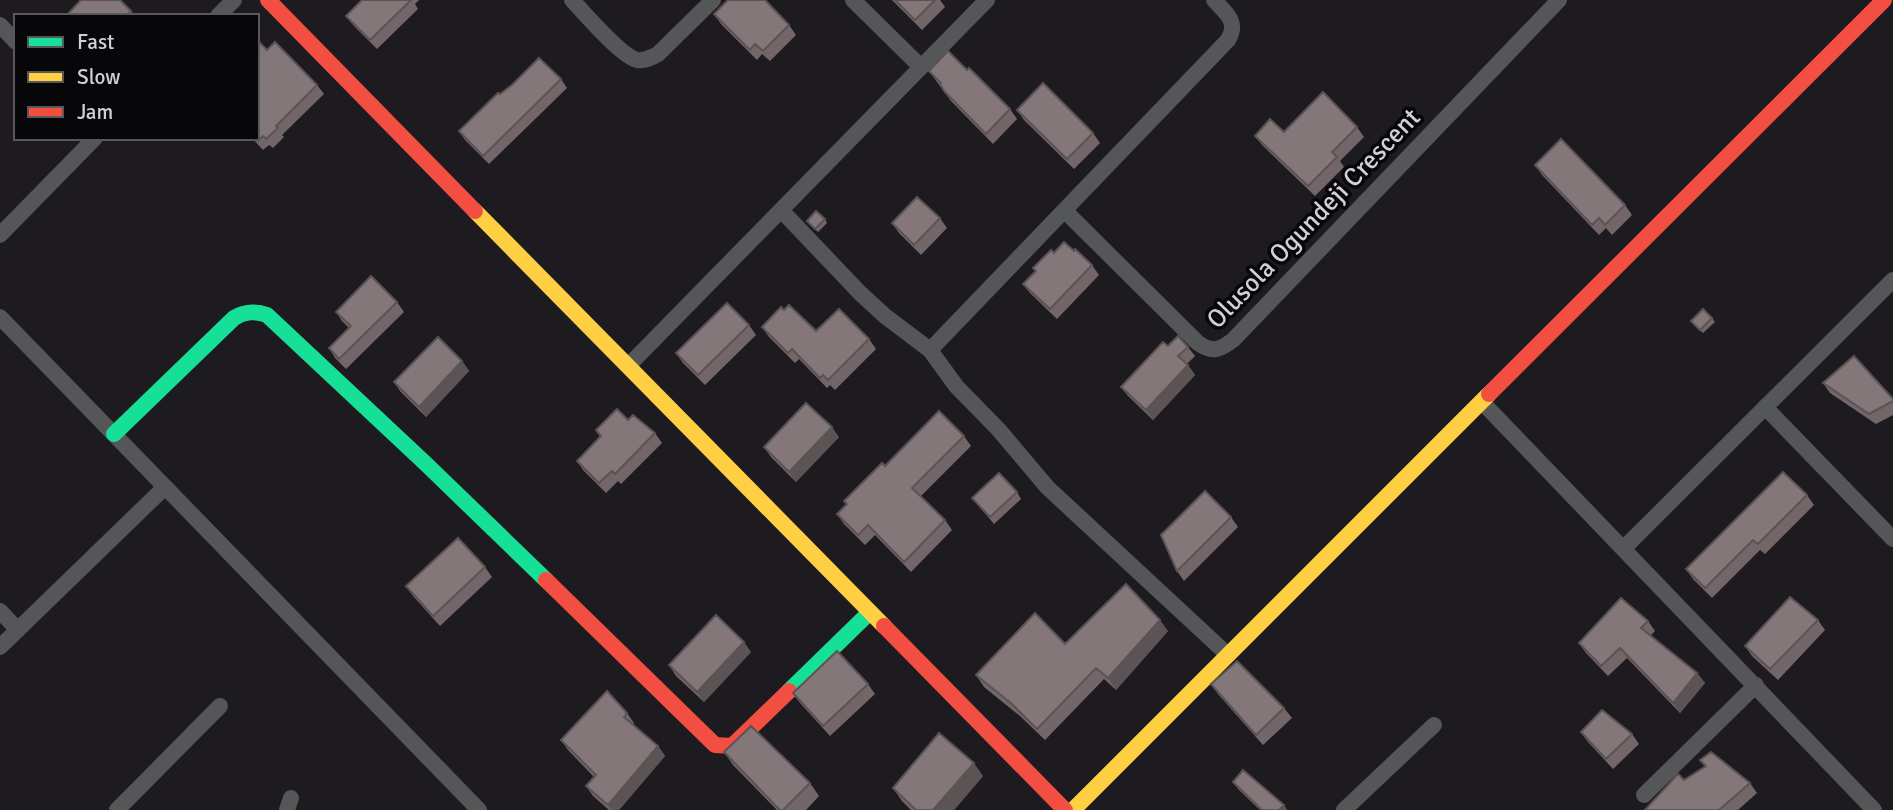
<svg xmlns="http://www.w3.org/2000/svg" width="1893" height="810" viewBox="0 0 1893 810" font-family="Signika,sans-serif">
  <rect width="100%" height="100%" fill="#1e1b20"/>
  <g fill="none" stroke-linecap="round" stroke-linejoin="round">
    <path stroke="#555657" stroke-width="16" d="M572 0C584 13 622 57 637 60 645 61 651 58 658 54L713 0
      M853 0 921 67
      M1214 0C1226 13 1239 22 1228 40L930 350 956 386 999 430 1047 487 1228 655
      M218 16 234 0
      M0 25 16 42
      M781 210 860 293 885 316 930 350
      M1065 211 1198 343C1212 353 1220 350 1233 340L1559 0
      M0 235 95 138
      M0 317 479 810
      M629 365 987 0
      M1482 402 1874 810
      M1765 407 1893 539
      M1623 549 1893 280
      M0 611 18 630
      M0 647 165 487
      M1644 795 1756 685
      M117 810 220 706
      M287 810 291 798
      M1344 810 1434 725"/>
    <path stroke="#16e098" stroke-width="16" d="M114 434 234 318C245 311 255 311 267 315L425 463 546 580
      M789 691 870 612"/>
    <path stroke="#ffcf43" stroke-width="16" d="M475 211 884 626
      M1073 810 1489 394"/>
    <path stroke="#f24e42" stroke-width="16" d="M268 0 475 211
      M1489 394 1884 0
      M546 580 715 745 732 746 789 691
      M884 626 1065 810"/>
  </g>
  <path fill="#726668" d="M362 0H419L415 4 418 9 377 49 353 25 346 16Z
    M892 0H940L945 7 922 30Z
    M131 11 135 16H66Z
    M714 14 789 25 796 35 770 61 762 54 757 60 721 24Z
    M267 50 317 85 324 94 282 135 284 137 273 148 269 145 263 150 252 138H257Z
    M967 70 1010 109 1017 119 993 144 951 101 929 71Z
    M561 79 567 88 489 164 465 140 459 131 500 94Z
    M1017 110 1093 133 1100 143 1074 169 1024 120Z
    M1357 127 1364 137 1340 161 1344 167 1315 196 1262 145 1255 136 1284 132Z
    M1535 165 1625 205 1632 215 1612 235 1606 228 1599 235 1542 175Z
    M940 218 947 228 921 255 899 233 892 223Z
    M825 219 827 223 818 232 807 221Z
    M1074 251 1092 265 1099 275 1057 319 1030 293 1023 284 1036 271 1033 268 1054 253Z
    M397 302 404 312 346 369 335 358 329 348 349 328 342 321 336 312Z
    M784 310 816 331 869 339 876 349 835 390 830 385 827 388 799 359 795 363 769 337 762 327Z
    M1712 318 1715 322 1703 333 1691 321Z
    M749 325 756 335 705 385 683 363 676 353Z
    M1168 346 1188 347 1195 356 1187 364 1195 375 1153 420 1128 396 1121 387Z
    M462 361 469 371 426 417 400 391 394 382Z
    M1823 383 1893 399V415L1876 424 1830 393Z
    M628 420 655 433 662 443 621 484 618 481 606 493 583 470 577 461 600 437 596 430Z
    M964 436 971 446 921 496 945 520 952 530 911 572 875 535 865 545 844 524 837 514 847 505 844 501 885 466Z
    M839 437 796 482 771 457 764 447Z
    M1017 492 1021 499 994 524 972 498Z
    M1807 495 1814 505 1765 554 1760 550 1712 598 1693 579 1686 569Z
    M1231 517 1238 527 1184 581 1177 571Z
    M485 567 492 577 440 626 413 596 406 586Z
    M1818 620 1825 630 1778 680 1752 656 1745 646Z
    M1648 621 1655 631 1650 636 1697 673 1705 683 1680 713 1627 658 1608 676 1586 653 1579 643Z
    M1168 631 1116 690 1104 679 1045 740 1020 716 984 687 976 675 1065 644Z
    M751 652 704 702 676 676 669 665Z
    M868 684 875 694 830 736 800 703 793 693Z
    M1211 684 1284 708 1292 718 1263 745 1218 694Z
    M627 713 634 723 633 725 658 746 665 756 619 810H609L593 796 586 786 594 777 568 750 561 740Z
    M1581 732 1632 734 1639 744 1613 769 1588 742Z
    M724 752 810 783 819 796 806 810H777L733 765Z
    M1700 760 1750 783 1757 793 1738 810H1645L1684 780 1705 767Z
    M983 776 954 810H911L902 801 893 788Z
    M1233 782 1284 805 1287 810H1260L1238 789Z"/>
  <path fill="#5c5355" d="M462 361 469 371 426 417 419 407Z
    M1188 365 1195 375 1153 420 1146 410Z
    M832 427 839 437 796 482 789 472Z
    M1160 620 1168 631 1116 690 1108 678Z
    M744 642 751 652 704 702 697 692Z
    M1697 673 1705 683 1680 713 1673 703Z
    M658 746 665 756 619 810H611L608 805Z
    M974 763 983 776 954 810H933Z
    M1284 805 1287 810H1279Z"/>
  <path fill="#847779" stroke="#5c5355" stroke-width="2" d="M81 0H120L131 11 126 16H66Z
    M362 0H411L370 40 346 16Z
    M728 0H765L789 25 763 51 755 44 750 50 714 14Z
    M895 0H935L915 20Z
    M257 40 267 50 275 42 317 85 276 126 278 128 266 139 263 136 257 141 254 138H257Z
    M948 51 967 70 969 68 1010 109 986 134 944 91 940 84 941 83 929 71Z
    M539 58 561 79 483 156 459 131 498 93 500 94 512 85Z
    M1043 83 1093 133 1067 159 1017 110Z
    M1323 92 1357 127 1332 152 1337 157 1308 186 1255 136 1270 119 1284 132Z
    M1561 139 1625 205 1605 225 1599 218 1592 225 1535 165Z
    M917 197 940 218 914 245 892 223Z
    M816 211 825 219 815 229 807 221Z
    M1064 242 1074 251 1075 249 1092 265 1050 309 1023 284 1036 271 1033 268 1051 250 1054 253Z
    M371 276 397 302 339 359 329 348 351 326 336 312Z
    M727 303 749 325 698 375 676 353Z
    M789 305 816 331 839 309 869 339 828 380 823 375 820 378 792 349 788 353 762 327 781 307 784 310Z
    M1703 309 1712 318 1700 330 1691 321Z
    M1178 336 1188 347 1178 356 1188 365 1146 410 1121 387 1163 342 1168 346Z
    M438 337 462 361 419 407 394 382Z
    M1854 356 1893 399V401L1869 414 1823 383Z
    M806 403 832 427 789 472 764 447Z
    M617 409 628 420 633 415 655 433 615 474 612 471 599 483 577 461 601 436 596 430Z
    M939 411 964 436 912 488 945 520 904 562 868 525 858 535 837 514 847 504 844 501 882 463 885 466Z
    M1783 472 1807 495 1758 544 1753 540 1705 588 1686 569Z
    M999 473 1017 492 990 517 972 498Z
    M1205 491 1231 517 1177 571 1161 535Z
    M458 538 485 567 433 616 406 586Z
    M1126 584 1160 620 1108 678 1096 668 1037 729 1012 704 976 675 1035 613 1065 644Z
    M1790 597 1818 620 1770 669 1745 646Z
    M1621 598 1648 621 1641 628 1697 673 1673 703 1620 648 1601 666 1579 643Z
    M716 615 744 642 697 692 669 665Z
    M837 651 868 684 823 726 793 693Z
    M1237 661 1284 708 1256 735 1211 684Z
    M607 691 627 713 624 717 658 746 608 805 586 786 596 775 561 740Z
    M1602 710 1632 734 1606 759 1581 732Z
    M751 726 810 783 783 810H780L724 752Z
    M939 733 974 763 933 810H916L893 788Z
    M1711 752 1750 783 1719 810H1645L1678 774 1684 780 1706 766 1700 760Z
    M1243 770 1284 805 1279 810H1262L1233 782Z"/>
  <g text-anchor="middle" stroke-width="7" stroke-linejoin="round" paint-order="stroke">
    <g font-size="26" fill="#d3d0d5" stroke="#070608">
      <text transform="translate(1313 218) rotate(-46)" y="9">Olusola Ogundeji Crescent</text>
    </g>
  </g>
  <rect x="14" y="14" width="245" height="126" fill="#070608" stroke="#59575a" stroke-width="2"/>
  <rect x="28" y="37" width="35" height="10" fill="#16e098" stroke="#59575a" stroke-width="2"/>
  <text x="77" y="49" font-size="21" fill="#d3d0d5">Fast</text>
  <rect x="28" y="72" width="35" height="10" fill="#ffcf43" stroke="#59575a" stroke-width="2"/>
  <text x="77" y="84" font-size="21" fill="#d3d0d5">Slow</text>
  <rect x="28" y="107" width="35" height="10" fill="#f24e42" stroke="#59575a" stroke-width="2"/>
  <text x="77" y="119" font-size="21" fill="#d3d0d5">Jam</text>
</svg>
